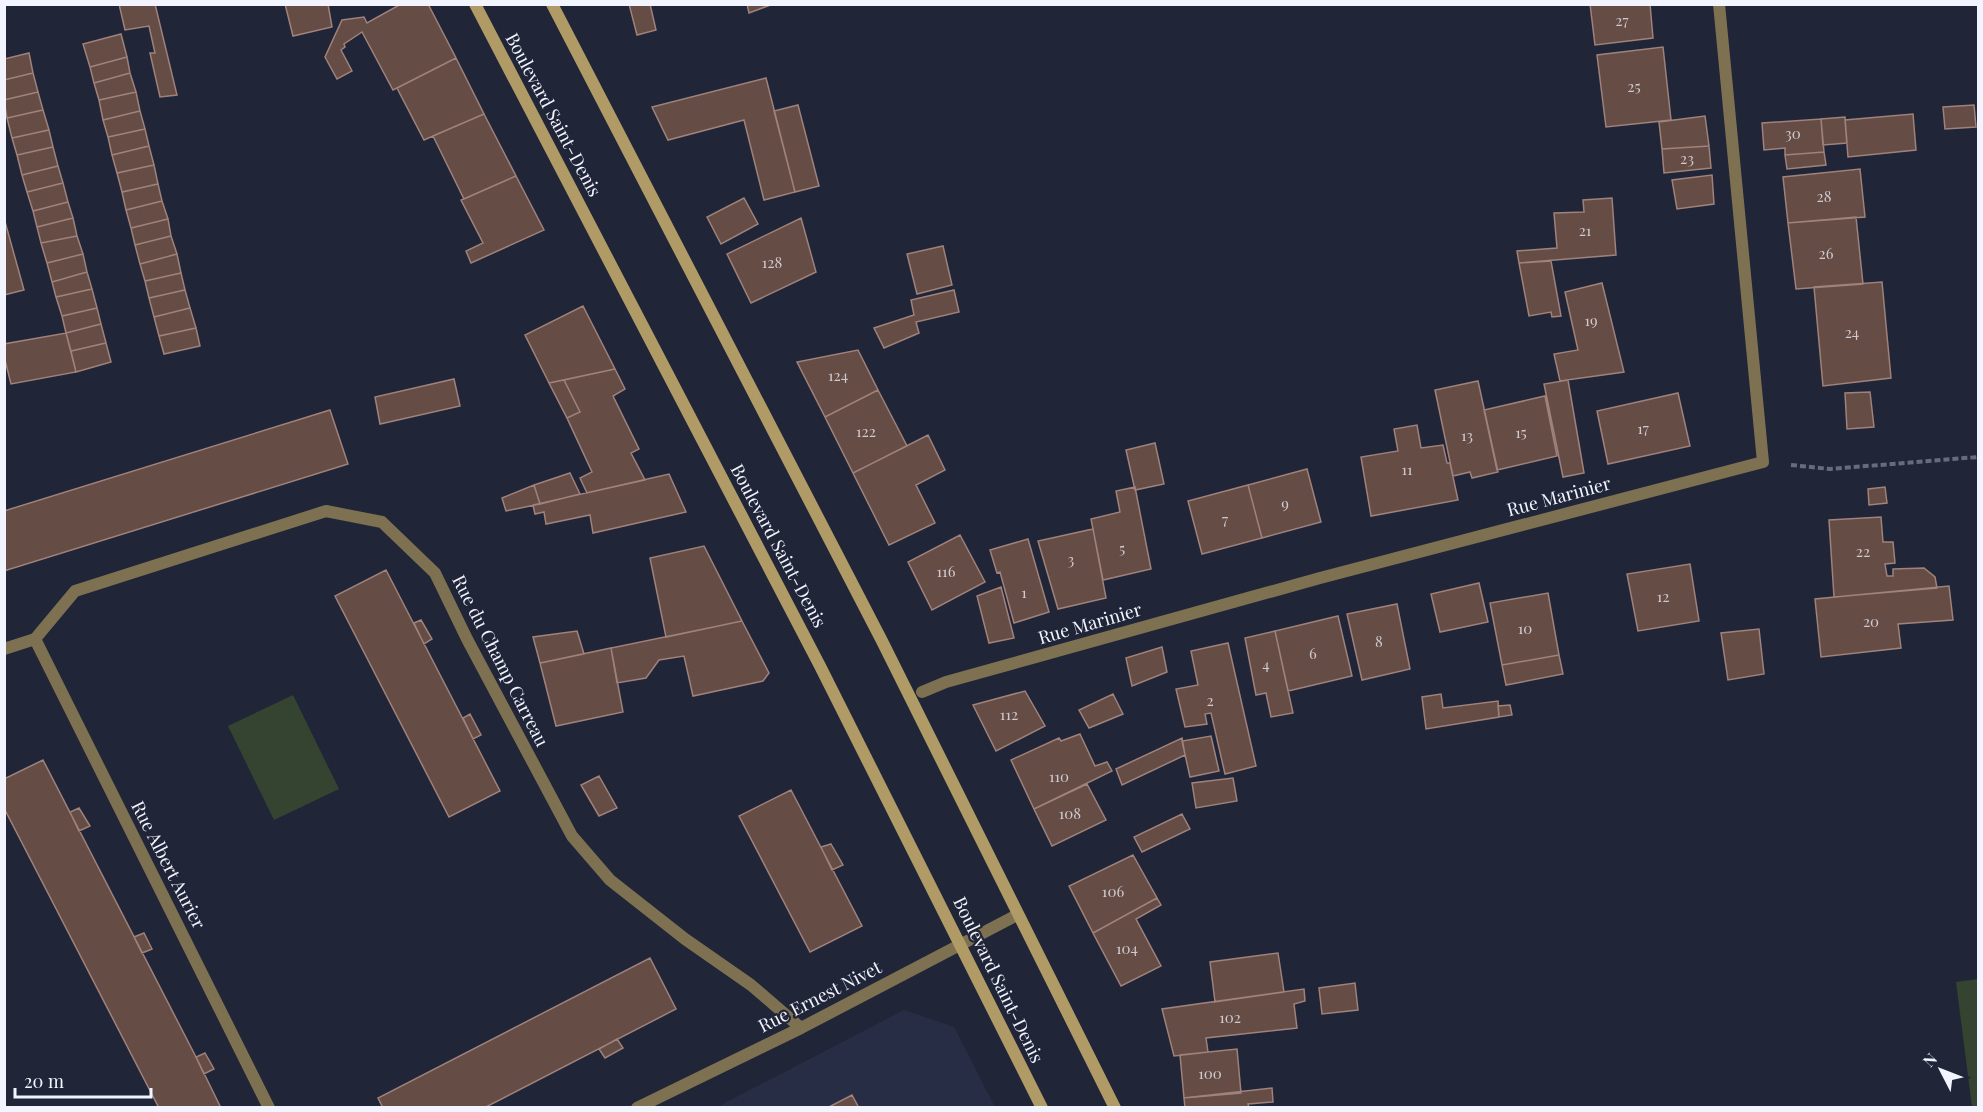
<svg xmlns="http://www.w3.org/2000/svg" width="1983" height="1112" viewBox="0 0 1983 1112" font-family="'Playfair Display',serif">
  <rect width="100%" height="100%" fill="#212538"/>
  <path fill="#282d46" d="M904 1010 954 1027 995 1107 715 1108Z"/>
  <path fill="#354331" d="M293 695 339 789 274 820 228 726Z
    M1978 979V1107H1972L1956 982Z"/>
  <path fill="#654c45" stroke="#9e827b" stroke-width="1.5" d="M119 4H155L177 95 160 97 150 53H155L149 26 125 30Z
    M285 4H328L332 27 293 36Z
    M401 4H428L456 58 393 90 362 32 344 44 345 47 341 50 352 71 337 79 325 57 342 20 364 17 367 23Z
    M629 4H650L656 30 637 35Z
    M747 4H773L749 13Z
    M1590 4H1650L1653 38 1595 45Z
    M121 34 127 57 90 67 83 44Z
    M1663 47 1671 120 1606 127 1597 55Z
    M29 53 33 73 4 80V59Z
    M127 57 130 73 94 83 90 67Z
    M456 58 484 114 424 140 397 88Z
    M33 73 38 92 4 100V80Z
    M130 73 136 92 99 100 94 83Z
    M766 78 795 192 764 200 744 120 668 140 652 107Z
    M38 92 43 110 7 118 4 100Z
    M136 92 140 111 103 120 99 100Z
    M798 105 819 186 795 192 774 111Z
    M1974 105 1976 127 1945 129 1943 107Z
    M43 110 49 130 12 138 7 118Z
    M140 111 145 129 108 137 103 120Z
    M484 114 516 176 464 199 433 136Z
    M1913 114 1916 150 1848 157 1845 120Z
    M1705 116 1709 146 1662 149 1659 122Z
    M1845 117 1847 143 1823 145 1821 119Z
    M1821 119 1824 152 1785 155V148L1764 150 1762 123Z
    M145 129 149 146 112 155 108 137Z
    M49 130 53 147 17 155 12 138Z
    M149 146 154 165 117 173 112 155Z
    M1709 146 1711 168 1664 173 1662 149Z
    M53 147 58 166 22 175 17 155Z
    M1824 152 1826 165 1787 169 1785 155Z
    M154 165 158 184 122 192 117 173Z
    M58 166 63 183 27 192 22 175Z
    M1860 169 1865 217 1788 223 1783 177Z
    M1712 175 1714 204 1677 209 1672 180Z
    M516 176 544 230 471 263 466 251 483 243 461 200Z
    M63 183 68 202 33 211 27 192Z
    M158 184 162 201 126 210 122 192Z
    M744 198 758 224 721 244 707 217Z
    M1612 198 1616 255 1519 263 1517 251 1557 248 1554 213 1584 212 1583 200Z
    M162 201 168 219 131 228 126 210Z
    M68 202 73 218 37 227 33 211Z
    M1856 217 1863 284 1796 289 1788 223Z
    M4 218 24 290 4 295Z
    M73 218 77 236 41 243 37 227Z
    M801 218 816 272 751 303 727 254Z
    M168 219 171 236 135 245 131 228Z
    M77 236 83 254 47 263 41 243Z
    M171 236 177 254 140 264 135 245Z
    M943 246 952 285 917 294 907 254Z
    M83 254 87 272 52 282 47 263Z
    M177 254 181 273 145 281 140 264Z
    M1551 261 1561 316 1552 317 1551 312 1529 316 1519 263Z
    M87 272 92 289 56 297 52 282Z
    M181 273 185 290 149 298 145 281Z
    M1882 282 1891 378 1823 386 1814 287Z
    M1602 283 1624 372 1560 381 1554 354 1578 350 1565 292Z
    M92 289 97 308 62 316 56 297Z
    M185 290 190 308 154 317 149 298Z
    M954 290 959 312 916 322 919 333 884 348 874 328 914 315 911 300Z
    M583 306 615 369 549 383 525 335Z
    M97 308 101 324 66 333 62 316Z
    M190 308 196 328 159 336 154 317Z
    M101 324 106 343 71 351 66 333Z
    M196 328 200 346 164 354 159 336Z
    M66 333 76 372 11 384 4 356V344Z
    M106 343 111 362 76 372 71 351Z
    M858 350 878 390 825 417 797 362Z
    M615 369 625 389 613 396 639 449 631 453 645 480 587 493 580 478 592 472 567 418 580 412 564 380Z
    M454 379 460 406 380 424 375 397Z
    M564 380 580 412 567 418 549 383Z
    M1568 380 1584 473 1563 477 1544 384Z
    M1478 381 1498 472 1472 478 1470 472 1453 476 1435 390Z
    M878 390 907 446 853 473 825 417Z
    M1870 392 1874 427 1847 429 1845 393Z
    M1678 393 1690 446 1608 464 1597 411Z
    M1545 396 1557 456 1497 470 1484 410Z
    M330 410 348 464 4 571V511Z
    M1417 425 1421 448 1443 445 1447 463H1450L1458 500 1371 516 1361 457 1398 451 1394 429Z
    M928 435 945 470 916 485 935 523 889 545 853 473Z
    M1155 443 1164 484 1135 490 1126 450Z
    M1307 469 1321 522 1262 538 1248 485Z
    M570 473 580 494 540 504 534 485Z
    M669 474 686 512 593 533 590 515 546 524 544 512 535 514 533 505Z
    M534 485 540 504 506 511 502 498Z
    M1248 485 1262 538 1202 554 1188 501Z
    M1135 487 1151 569 1103 580 1091 519 1120 512 1116 491Z
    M1885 487 1887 503 1869 505 1868 489Z
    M1881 517 1883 542H1893L1895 563 1885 564 1887 576H1893V569L1924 568 1935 577 1937 588 1834 597 1829 520Z
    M1093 529 1106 598 1058 609 1038 541Z
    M960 535 985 582 932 610 908 562Z
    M1028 539 1049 612 1014 623 1000 572 997 573 990 550Z
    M704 546 742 621 666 637 650 558Z
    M1690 564 1699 621 1638 631 1627 574Z
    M386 570 500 791 449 817 335 596Z
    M1479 583 1488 622 1440 632 1431 594Z
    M1949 586 1953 620 1898 624 1901 648 1821 657 1815 599Z
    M1001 587 1014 638 989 643 977 596Z
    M1548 593 1559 655 1502 665 1490 603Z
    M1397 604 1410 669 1362 680 1347 614Z
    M1338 616 1352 676 1288 691 1275 631Z
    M421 620 432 639 424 644 414 623Z
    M742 621 769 673 763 681 693 696 684 656 659 660 646 678 617 683 611 648Z
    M1759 629 1764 674 1728 680 1721 633Z
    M577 631 584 654 540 663 533 637Z
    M1275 631 1293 713 1271 717 1266 693 1256 695 1245 638Z
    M1228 643 1256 766 1225 774 1211 713 1205 714 1207 724 1185 727 1176 689 1198 685 1191 651Z
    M1162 647 1167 672 1132 686 1126 658Z
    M611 648 623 712 556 726 540 663Z
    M1559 655 1563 674 1506 685 1502 665Z
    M1025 691 1045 726 996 751 973 705Z
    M1113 694 1123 714 1089 728 1079 710Z
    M1441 694 1443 708 1498 701 1499 717 1426 729 1422 697Z
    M1510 705 1512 715 1499 717 1498 706Z
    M470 714 481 735 473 739 463 718Z
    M1080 734 1095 766 1107 762 1112 771 1034 809 1011 760 1059 738 1061 741Z
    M1211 736 1219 771 1190 777 1182 741Z
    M1182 738 1185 755 1122 785 1116 769Z
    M43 760 196 1057 221 1108H159L4 808V779Z
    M599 776 617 808 599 816 581 785Z
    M1233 778 1237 801 1196 808 1192 783Z
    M1087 784 1106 820 1052 846 1034 809Z
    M791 790 862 926 810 952 739 816Z
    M79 808 90 826 79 831 70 812Z
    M1182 814 1190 829 1142 852 1134 837Z
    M831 844 843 865 832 870 821 847Z
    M1133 855 1157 898 1093 933 1069 886Z
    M1157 898 1161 905 1136 919 1161 966 1121 986 1093 933Z
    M144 933 152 949 142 953 134 937Z
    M1278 953 1284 992 1215 1002 1210 962Z
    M650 958 676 1009 484 1108H383L378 1098Z
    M1355 983 1358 1010 1322 1014 1319 988Z
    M1304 989 1305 1001 1294 1004 1297 1028 1206 1038 1208 1052 1174 1056 1162 1009Z
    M617 1039 623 1048 605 1058 599 1049Z
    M1237 1049 1241 1093 1184 1098 1180 1055Z
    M205 1053 214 1069 204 1074 196 1057Z
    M1272 1088 1273 1102 1248 1104 1249 1108H1185L1184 1098Z
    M852 1095 859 1108H827Z"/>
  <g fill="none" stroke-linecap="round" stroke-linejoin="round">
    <path stroke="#686b7b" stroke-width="4" stroke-dasharray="6 3" stroke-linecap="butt" d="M1791 465 1830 469 1978 457"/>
    <path stroke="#7e7151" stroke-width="12" d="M35 639 269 1108
      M4 649 35 639 75 591 326 511 382 522 435 573 467 639 572 836 610 880 685 939 751 985 801 1028
      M922 692 946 682 1320 578 1763 462 1719 4
      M637 1108 801 1028 1017 915"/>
    <path stroke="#b09b66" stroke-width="12" d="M475 4 820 666 1042 1108
      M552 4 882 641 1115 1108"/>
  </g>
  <g text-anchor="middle" stroke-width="4.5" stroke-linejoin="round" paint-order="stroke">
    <g font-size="15" fill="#cfcad0">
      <text x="1622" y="26">27</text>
      <text x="1634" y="92">25</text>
      <text x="1793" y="139">30</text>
      <text x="1687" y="164">23</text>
      <text x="1824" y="202">28</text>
      <text x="1585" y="236">21</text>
      <text x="1826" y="259">26</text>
      <text x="772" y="268">128</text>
      <text x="1591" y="326">19</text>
      <text x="1852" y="338">24</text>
      <text x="838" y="381">124</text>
      <text x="1643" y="434">17</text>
      <text x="866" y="437">122</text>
      <text x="1521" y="438">15</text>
      <text x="1467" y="441">13</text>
      <text x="1407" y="475">11</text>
      <text x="1285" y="509">9</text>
      <text x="1225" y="525">7</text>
      <text x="1122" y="554">5</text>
      <text x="1863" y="557">22</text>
      <text x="1071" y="565">3</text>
      <text x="946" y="577">116</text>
      <text x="1024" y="598">1</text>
      <text x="1663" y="602">12</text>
      <text x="1871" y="627">20</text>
      <text x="1525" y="634">10</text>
      <text x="1379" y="647">8</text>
      <text x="1313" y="659">6</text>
      <text x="1266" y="670">4</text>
      <text x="1210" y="706">2</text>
      <text x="1009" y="720">112</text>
      <text x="1059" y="782">110</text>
      <text x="1070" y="819">108</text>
      <text x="1113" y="897">106</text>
      <text x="1127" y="954">104</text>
      <text x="1230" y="1023">102</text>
      <text x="1210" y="1079">100</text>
    </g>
    <g font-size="18" fill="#f2f4ff" stroke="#212538">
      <text transform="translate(553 115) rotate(62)" y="6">Boulevard Saint-Denis</text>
      <text transform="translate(1559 497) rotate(-15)" y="6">Rue Marinier</text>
      <text transform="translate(778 546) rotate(62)" y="6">Boulevard Saint-Denis</text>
      <text transform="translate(1090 624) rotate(-16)" y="6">Rue Marinier</text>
      <text transform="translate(500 661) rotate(63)" y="6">Rue du Champ Carreau</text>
      <text transform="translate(168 865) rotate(63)" y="6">Rue Albert Aurier</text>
      <text transform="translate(998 980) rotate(64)" y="6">Boulevard Saint-Denis</text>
      <text transform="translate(820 997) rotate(-27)" y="6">Rue Ernest Nivet</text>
    </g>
  </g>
  <rect width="1983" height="1112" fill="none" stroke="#f2f4ff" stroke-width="12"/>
  <g transform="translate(1941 1070) rotate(312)" stroke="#212538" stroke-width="4.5" paint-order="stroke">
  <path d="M0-4.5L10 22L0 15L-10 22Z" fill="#f2f4ff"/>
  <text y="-9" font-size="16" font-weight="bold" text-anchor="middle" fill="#f2f4ff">N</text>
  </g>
  <path d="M15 1088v9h136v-9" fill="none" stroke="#f2f4ff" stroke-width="3"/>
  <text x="24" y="1088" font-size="18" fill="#f2f4ff" stroke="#212538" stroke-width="4.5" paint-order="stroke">20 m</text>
</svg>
